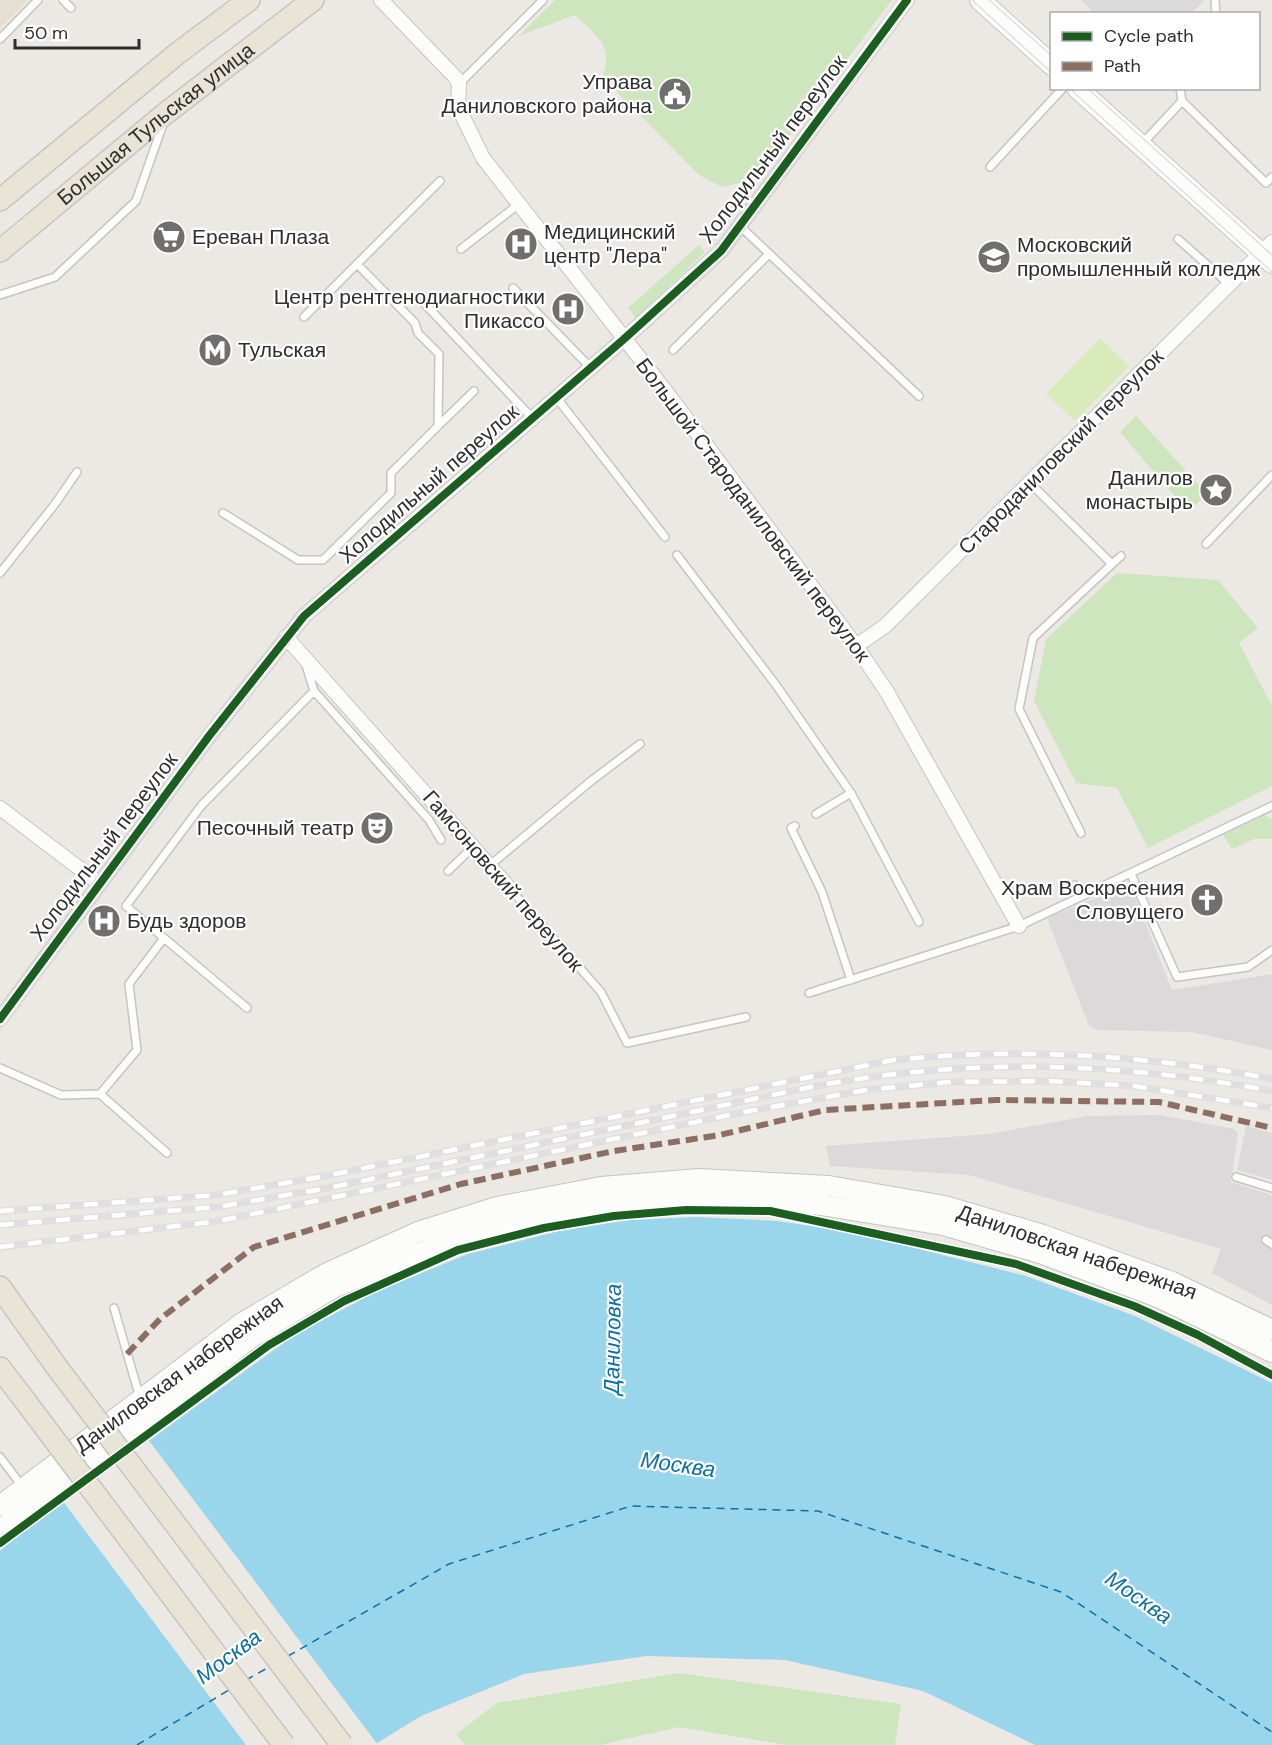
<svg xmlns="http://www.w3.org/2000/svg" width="1272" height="1745" viewBox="0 0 1272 1745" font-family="'DM Sans',sans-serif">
  <rect width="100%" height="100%" fill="#ece8e4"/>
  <path fill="#dcd9db" d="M1081 0H1204L1192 13 1095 14Z
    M1130 884 1172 990 1272 974V1050L1192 1032 1097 1030 1089 1026 1047 918Z
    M1161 1115 1234 1129 1238 1133 1231 1182 1272 1195V1305L1212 1273 1221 1249 969 1175 830 1166 826 1146 989 1134 1087 1116Z
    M1246 1126 1272 1133V1180L1237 1170Z"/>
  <path fill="#e6e0d3" d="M0 0H28L0 29Z"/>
  <path fill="#cee6be" d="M555 0H892L757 179 722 187 699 175 602 77C615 45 596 36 575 15L519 36Z
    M699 245 705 252 636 318 628 308Z
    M1136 416 1207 494 1188 512 1120 432Z
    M1117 573 1218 580 1258 628 1239 643 1272 706V786L1148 848 1117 788 1076 783 1034 701 1046 639Z
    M1265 815 1272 819V839H1254L1232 849 1223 835Z
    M679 1673 901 1704 895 1745H787L679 1727 600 1745H465L456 1734 497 1703Z"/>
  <path fill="#d9eabb" d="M1100 338 1129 366 1075 421 1046 394Z"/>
  <path fill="#99d6ec" d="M697 1217 777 1221 852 1232 1026 1276 1135 1316 1272 1383V1745H1035L923 1691 785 1660 646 1656 524 1674 421 1716 374 1745H0V1551L19 1535 296 1334 378 1291 468 1254 559 1231 630 1220Z"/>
  <path fill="#ece8e4" d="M147 1438 378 1745H246L62 1500Z"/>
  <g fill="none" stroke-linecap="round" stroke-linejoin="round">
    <path stroke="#0d6fa3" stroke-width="1.5" stroke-dasharray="8 6" stroke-linecap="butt" d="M288 1656 449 1564 631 1506 818 1511 1061 1592 1272 1732
      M246 1680 271 1666
      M137 1745 229 1690"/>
    <defs>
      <path id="lane" d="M63 0 71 8
        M1215 0 1216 14
        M0 39 38 0
        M459 84 543 0
        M1182 101 1266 183 1272 177
        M1143 143 1182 101 1180 88
        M990 167 1063 88
        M740 226 919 396
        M1178 239 1230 285
        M461 249 519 204
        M513 288 591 368
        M0 295 55 277 136 201 163 124
        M425 304 533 419
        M304 317 440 181
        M673 350 769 254
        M556 397 665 537
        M438 426 474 391
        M1030 483 1112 564 1033 638 1019 709 1081 833
        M223 513 298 560H323L391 493V473L438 426 439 354 418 333 415 323 357 264
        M1206 544 1272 475
        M677 555 776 685 851 793 919 922
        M1112 564 1121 556
        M0 573 55 504 77 472
        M306 665 314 691 429 820 441 840
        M816 814 851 793
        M795 826 791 828 822 892 851 980
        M489 866 591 781 640 744
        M448 871 473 847
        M1131 874 1177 977 1248 967 1272 950
        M1075 885 1080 896
        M512 891 601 992 627 1043 746 1017
        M809 993 1019 926 1272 806
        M247 1008 126 906 201 806 314 691
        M0 1068 61 1095 100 1094 137 1050 129 984 164 938
        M100 1094 167 1153
        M1236 1177 1272 1188
        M1266 1240 1272 1244
        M114 1308 140 1398
        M0 1457 22 1486"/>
      <path id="street" d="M381 0 456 78 459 84 458 107 483 158 671 398 856 646 887 692 1019 926
        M286 637 512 891
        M856 646 885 626 1272 242
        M0 808 100 884
        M0 1019 209 736 304 616 624 339 721 251 907 0"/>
      <path id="secondary" d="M980 0 1052 65
        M1077 88 1272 263
        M0 1506 242 1323 327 1273 418 1232 497 1207 601 1187 699 1179 829 1186 945 1206 1043 1235 1172 1282 1272 1330
        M0 1530 252 1337 335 1287 473 1232 571 1210 654 1200 758 1198 821 1205 943 1225 1040 1253 1160 1298 1272 1352"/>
      <g id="primary">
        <path d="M0 200 178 53 249 0"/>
        <path id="s1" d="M0 251 166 113 313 0"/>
        <path d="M0 1287 56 1366"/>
        <path d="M0 1368 20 1394"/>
      </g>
    </defs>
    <use href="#lane" stroke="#c5c4c5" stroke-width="10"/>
    <use href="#street" stroke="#c5c4c5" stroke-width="16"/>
    <use href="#secondary" stroke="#c5c4c5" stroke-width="22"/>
    <use href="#primary" stroke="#c6c5c4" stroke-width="24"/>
    <use href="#lane" stroke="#fcfcfb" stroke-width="7"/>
    <use href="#street" stroke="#fcfcfb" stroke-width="14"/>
    <use href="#secondary" stroke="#fcfcfb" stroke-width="20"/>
    <use href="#primary" stroke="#e8e4d6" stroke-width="21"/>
    <path stroke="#dfdfe1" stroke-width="1.5" d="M972 0 1052 73
      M989 0 1052 56
      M1069 88 1272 272
      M1087 88 1272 255
      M629 329 716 248 897 0
      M0 1009 203 732 300 612 602 353
      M0 1031 213 740 308 619 726 255 898 21 909 0"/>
    <defs>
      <path id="rail" d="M0 1211 217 1195 325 1176 893 1060C1020 1047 1147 1055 1272 1079
        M0 1225 217 1207 328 1188 811 1087C966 1057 1117 1062 1272 1091
        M0 1247 219 1221 744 1112 866 1090 950 1082 1049 1081 1134 1086 1272 1108"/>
    </defs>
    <use href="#rail" stroke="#dfdfe1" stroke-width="7"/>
    <use href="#rail" stroke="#fff" stroke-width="4.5" stroke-dasharray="14" stroke-linecap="butt"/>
    <defs>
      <path id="primary-bridge" d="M56 1366 342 1745
        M20 1394 284 1745"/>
    </defs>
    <use href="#primary-bridge" stroke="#c6c5c4" stroke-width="24" stroke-linecap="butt"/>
    <use href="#primary-bridge" stroke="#e8e4d6" stroke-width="21"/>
    <path stroke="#8d6e63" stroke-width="6" stroke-dasharray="12 6" stroke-linecap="butt" d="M127 1354 160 1319 254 1247 461 1184 614 1151 720 1135 825 1110 996 1100 1159 1102 1268 1127"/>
    <defs>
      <path id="cycleway" d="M0 1019 209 736 304 616 624 339 721 251 907 0
        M0 1543 269 1345 344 1301 458 1250 544 1228 614 1216 686 1210 770 1211 1016 1264 1134 1306 1198 1335 1272 1375"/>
    </defs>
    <use href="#cycleway" stroke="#fff" stroke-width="11"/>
    <use href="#cycleway" stroke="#1b5e20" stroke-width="8"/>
  </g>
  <defs>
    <symbol id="civic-disc" viewBox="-11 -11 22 22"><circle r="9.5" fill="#706f6e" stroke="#fff"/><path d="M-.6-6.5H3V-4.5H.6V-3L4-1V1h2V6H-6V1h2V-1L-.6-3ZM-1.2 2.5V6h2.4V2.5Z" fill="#fff"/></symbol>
    <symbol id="supermarket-disc" viewBox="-11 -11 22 22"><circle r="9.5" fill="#706f6e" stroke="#fff"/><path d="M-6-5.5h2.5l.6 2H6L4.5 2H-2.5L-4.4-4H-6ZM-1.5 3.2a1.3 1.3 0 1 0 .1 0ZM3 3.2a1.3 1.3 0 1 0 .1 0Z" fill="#fff"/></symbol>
    <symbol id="hospital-disc" viewBox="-11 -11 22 22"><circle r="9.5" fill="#706f6e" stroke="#fff"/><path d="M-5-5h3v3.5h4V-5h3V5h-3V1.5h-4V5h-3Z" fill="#fff"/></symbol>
    <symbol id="university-disc" viewBox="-11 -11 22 22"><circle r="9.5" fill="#706f6e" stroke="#fff"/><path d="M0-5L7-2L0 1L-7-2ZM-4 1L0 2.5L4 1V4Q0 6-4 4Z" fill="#fff"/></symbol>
    <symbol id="metro-disc" viewBox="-11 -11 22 22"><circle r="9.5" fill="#706f6e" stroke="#fff"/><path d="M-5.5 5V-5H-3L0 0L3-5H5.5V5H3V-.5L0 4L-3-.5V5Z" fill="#fff"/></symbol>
    <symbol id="sight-disc" viewBox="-11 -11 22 22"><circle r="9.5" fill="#706f6e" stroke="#fff"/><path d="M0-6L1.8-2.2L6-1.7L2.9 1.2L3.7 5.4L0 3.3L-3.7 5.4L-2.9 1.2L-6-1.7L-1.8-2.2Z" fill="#fff"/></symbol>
    <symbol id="theatre-disc" viewBox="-11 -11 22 22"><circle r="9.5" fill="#706f6e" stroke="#fff"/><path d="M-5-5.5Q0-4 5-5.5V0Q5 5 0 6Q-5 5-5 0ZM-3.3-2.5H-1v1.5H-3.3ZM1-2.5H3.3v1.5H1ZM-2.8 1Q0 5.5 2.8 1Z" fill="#fff"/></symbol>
    <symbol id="church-disc" viewBox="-11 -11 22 22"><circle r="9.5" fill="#706f6e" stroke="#fff"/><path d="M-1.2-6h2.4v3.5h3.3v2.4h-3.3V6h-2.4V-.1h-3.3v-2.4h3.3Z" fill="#fff"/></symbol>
  </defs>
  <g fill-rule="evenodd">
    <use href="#civic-disc" x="656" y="75" width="38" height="38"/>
    <use href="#supermarket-disc" x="150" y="218" width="38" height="38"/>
    <use href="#hospital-disc" x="502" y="225" width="38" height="38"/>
    <use href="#university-disc" x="975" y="238" width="38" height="38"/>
    <use href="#hospital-disc" x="549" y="290" width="38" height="38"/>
    <use href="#metro-disc" x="196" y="331" width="38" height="38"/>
    <use href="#sight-disc" x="1197" y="471" width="38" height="38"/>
    <use href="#theatre-disc" x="358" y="809" width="38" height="38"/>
    <use href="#church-disc" x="1188" y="881" width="38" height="38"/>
    <use href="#hospital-disc" x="85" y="902" width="38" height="38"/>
  </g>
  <g text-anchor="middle" stroke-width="4.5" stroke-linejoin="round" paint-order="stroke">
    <g font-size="21" fill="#2e2e2e" stroke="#fff" text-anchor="end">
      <text x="652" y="89">Управа<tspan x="652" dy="24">Даниловского района</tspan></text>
      <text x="544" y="239" text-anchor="start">Медицинский<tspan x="544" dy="24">центр "Лера"</tspan></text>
      <text x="192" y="244" text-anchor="start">Ереван Плаза</text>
      <text x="1017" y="252" text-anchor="start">Московский<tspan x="1017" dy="24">промышленный колледж</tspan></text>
      <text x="545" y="304">Центр рентгенодиагностики<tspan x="545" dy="24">Пикассо</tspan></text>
      <text x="238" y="357" text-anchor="start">Тульская</text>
      <text x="1193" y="485">Данилов<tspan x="1193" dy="24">монастырь</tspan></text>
      <text x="354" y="835">Песочный театр</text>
      <text x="1184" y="895">Храм Воскресения<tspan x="1184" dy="24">Словущего</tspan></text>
      <text x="127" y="928" text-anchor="start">Будь здоров</text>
    </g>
    <g font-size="21" fill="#2e2e2e" stroke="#fff">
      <text dy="7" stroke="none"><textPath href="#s1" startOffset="201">Большая Тульская улица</textPath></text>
      <text transform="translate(773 149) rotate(-53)" y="7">Холодильный переулок</text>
      <text transform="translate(1061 452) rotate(-45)" y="7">Староданиловский переулок</text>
      <text transform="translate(429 484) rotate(-41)" y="7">Холодильный переулок</text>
      <text transform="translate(753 510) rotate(53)" y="7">Большой Староданиловский переулок</text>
      <text transform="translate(104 847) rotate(-53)" y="7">Холодильный переулок</text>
      <text transform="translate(503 881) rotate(49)" y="7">Гамсоновский переулок</text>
      <text transform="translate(1077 1252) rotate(19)" y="7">Даниловская набережная</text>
      <text transform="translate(179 1374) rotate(-36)" y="7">Даниловская набережная</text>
    </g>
    <g font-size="22" font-style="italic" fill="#0d6fa3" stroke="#fff">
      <text transform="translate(612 1339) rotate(-89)" y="8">Даниловка</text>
      <text transform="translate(678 1464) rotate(8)" y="8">Москва</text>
      <text transform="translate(1139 1597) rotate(35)" y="8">Москва</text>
      <text transform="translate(228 1656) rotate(-37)" y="8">Москва</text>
    </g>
  </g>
  <rect x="1050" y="12" width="210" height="78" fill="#ffffff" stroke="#ababab" stroke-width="1.5"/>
  <rect x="1062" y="32" width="30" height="9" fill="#1b5e20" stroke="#ababab" stroke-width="1.5"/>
  <text x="1104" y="42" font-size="18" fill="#2e2e2e">Cycle path</text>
  <rect x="1062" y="62" width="30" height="9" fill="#8d6e63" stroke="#ababab" stroke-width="1.5"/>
  <text x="1104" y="72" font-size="18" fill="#2e2e2e">Path</text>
  <path d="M15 39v9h124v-9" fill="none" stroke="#2e2e2e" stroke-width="3"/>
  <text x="24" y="39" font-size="18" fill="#2e2e2e" stroke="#ffffff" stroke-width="4.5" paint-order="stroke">50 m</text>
</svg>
